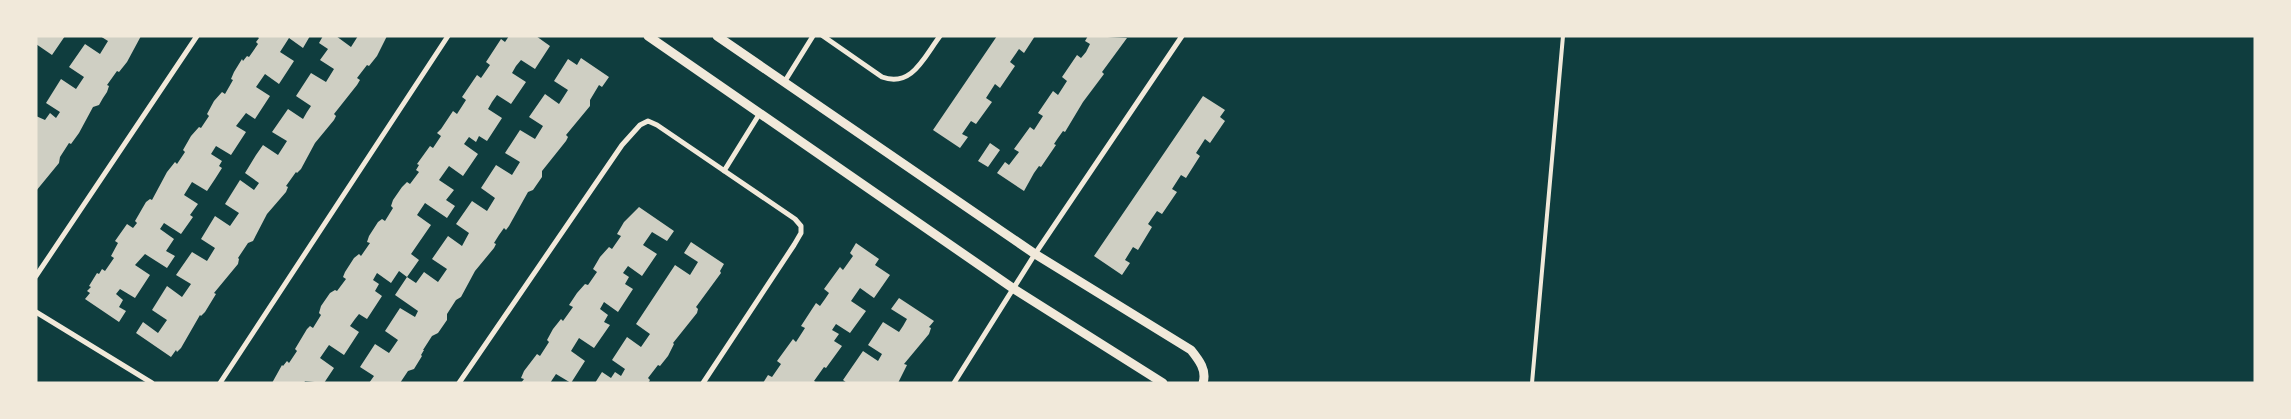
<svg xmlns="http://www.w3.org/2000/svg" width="2291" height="419" viewBox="0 0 2291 419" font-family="Ubuntu,sans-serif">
  <rect width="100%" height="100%" fill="#0f3d3e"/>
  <path fill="#cfcfc3" d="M36 36H65L52 55 36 44Z
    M100 36H141L127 62 119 72 117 71 107 85 109 86 107 92 103 98 99 105 93 107 79 133 71 144 69 143 60 157 59 163 36 191V116L45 120 50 113 56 118 60 112 46 103 61 79 76 89 84 77 69 67 85 44 100 54 108 41Z
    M257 36H310L303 48 289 38 280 52 294 61 279 84 265 74 256 87 270 96 255 119 246 113 236 126 246 132 231 155 216 146 211 154 222 161 219 166 222 168 215 179 207 191 192 182 184 195 198 204 190 215 193 217 181 234 164 223 160 229 174 239 166 251 175 256 167 268 145 254 135 265 150 275 135 298 120 289 116 294 123 300 119 307 126 311 119 322 85 299 90 293 87 291 91 287 89 286 97 273 99 274 102 269 105 271 114 258 111 256 118 243 115 241 127 224 133 228 137 223 135 221 146 202 150 199 152 200 167 172 175 162 177 164 185 152 183 150 191 136 199 127 201 128 209 116 207 114 214 101 222 92 225 94 233 80 231 79 234 72 242 59 243 61 247 56 249 57 258 44 256 42 259 38Z
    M323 36H336L351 47 358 36H387L377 56 369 66 367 65 357 78 360 80 357 85 334 114 336 116 334 120 315 143 301 169 297 173 296 172 286 186 288 187 286 192 267 214 253 241 248 243 238 258 239 259 238 264 214 293 216 294 205 312 201 316 200 315 181 348 177 352 176 350 171 357 136 333 143 322 158 333 167 320 152 310 167 286 182 297 191 284 176 275 192 252 207 261 215 248 201 239 215 216 230 226 239 213 225 204 240 180 254 190 259 183 245 173 256 155 263 145 278 155 287 141 272 132 288 109 303 119 307 112 311 106 296 96 311 73 326 82 334 69 320 60 328 49 319 43Z
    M509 36H536L550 46 535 69 521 60 516 66 512 73 526 82 511 104 497 95 492 102 488 109 502 118 487 141 479 136 476 142 469 137 464 144 478 154 463 176 449 166 439 180 454 190 446 200 455 206 447 218 425 203 417 215 431 225 411 254 419 260 407 277 399 271 391 283 377 273 373 280 379 284 375 291 382 296 367 319 359 314 355 319 350 326 359 332 344 355 329 345 320 358 334 368 324 383 305 381 304 383H272L282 365 283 366 287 361 289 363 297 351 295 349 307 329 310 326 313 328 321 315 319 313 321 306 330 293 335 290 337 291 346 279 343 277 345 272 354 258 359 254 361 256 370 243 367 242 369 236 378 222 382 219 385 221 393 208 391 206 393 200 402 187 407 182 410 184 419 172 416 170 419 165 417 164 430 146 433 148 441 136 437 133 441 129 453 111 457 114 466 100 462 97 477 75 481 78 490 65 486 62 501 39 505 42Z
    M997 36H1035L1024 53 1019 49 1010 62 1015 66 1000 88 995 84 986 98 992 102 976 124 971 121 962 134 968 137 960 148 933 130Z
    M1088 36 1127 38 1102 72 1104 74 1083 102 1065 132 1063 131 1058 138 1054 144 1056 145 1041 167 1039 166 1034 173 1024 191 997 173 1005 162 1009 165 1019 152 1014 149 1030 127 1034 130 1043 116 1038 113 1053 91 1058 95 1067 81 1062 77 1077 55 1081 58 1086 52 1090 44 1085 41Z
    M581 58 609 77 602 87 599 85 590 100V106L566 135 568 137 566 141 542 171V177L533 190 528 192 509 226 506 230 504 228 499 235 494 243 496 244 494 248 475 271 461 297 456 300 447 314V320L438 333 432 336 423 350H424L421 355 422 356 414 369 408 371 400 383H369L374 376 360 367 375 344 389 353 398 340 385 331 400 308 415 317 418 311 395 295 407 277 416 283 424 272 438 282 447 269 432 259 448 236 462 246 469 233 456 224 472 201 487 211 495 198 481 188 496 165 512 175 520 162 505 153 520 130 535 139 543 126 529 117 545 94 559 104 568 90 554 81 568 59 577 65Z
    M1203 96 1225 110 1220 117 1225 121 1210 143 1205 139 1196 153 1200 156 1186 178 1181 175 1172 189 1177 192 1162 214 1157 211 1148 224 1152 227 1138 250 1133 247 1125 260 1130 263 1122 275 1094 256Z
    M990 143 1000 150 988 167 978 161Z
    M639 207 674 231 667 241 652 232 643 245 657 254 642 276 628 266 623 273 629 277 625 284 633 289 618 312 604 302 600 309 608 315 604 322 610 325 594 348 579 338 571 351 585 361 571 383 556 374 550 383H521L524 379 521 378 524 371 537 354 540 356 549 342 547 340 553 329 561 319 563 321 573 307 569 305 577 293 585 284 588 285 597 272 593 269 600 257 609 247 612 249 621 236 617 234 624 222Z
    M691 242 724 264 720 271 721 273 696 307 698 309 697 313 673 343 674 344 668 356 660 366 658 365 648 378 650 380 648 383H595L602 372 611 378 615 372 621 376 625 369 612 360 627 337 641 347 650 334 636 324 675 265 690 275 698 262 684 253Z
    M856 243 879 259 875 265 890 275 874 298 860 288 851 301 866 311 850 333 836 324 832 330 839 334 834 341 842 346 826 368 824 367 814 381 817 383H763L768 375 772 377 781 364 777 361 793 339 796 342 805 328 801 326 816 303 820 306 825 299 829 293 824 289 840 267 843 270 853 256 850 253Z
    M899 298 934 321 929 327 931 328 929 334 904 364 907 365 898 383H847L843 380 863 351 878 361 882 354 868 345 883 322 899 332 903 326 907 319 891 309Z"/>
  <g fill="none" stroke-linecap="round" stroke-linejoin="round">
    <path stroke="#f1e9da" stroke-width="4" d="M1532 383 1563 36"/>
    <path stroke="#f1e9da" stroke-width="5" d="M823 36 882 77C912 88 924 57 940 36
      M785 81 813 36
      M724 171 760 113
      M36 276 197 36
      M36 312 152 383
      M220 383 448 36
      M459 383 622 145 640 125 648 121 657 125 795 219 801 226V233L794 245 703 383
      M954 383 1035 254 1182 36"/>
    <path stroke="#f1e9da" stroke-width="9" d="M648 36 1014 289 1163 383
      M717 36 1035 254 1191 350C1199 360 1207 370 1203 383"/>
  </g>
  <rect width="2291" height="419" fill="none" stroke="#f1e9da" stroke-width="75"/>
</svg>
